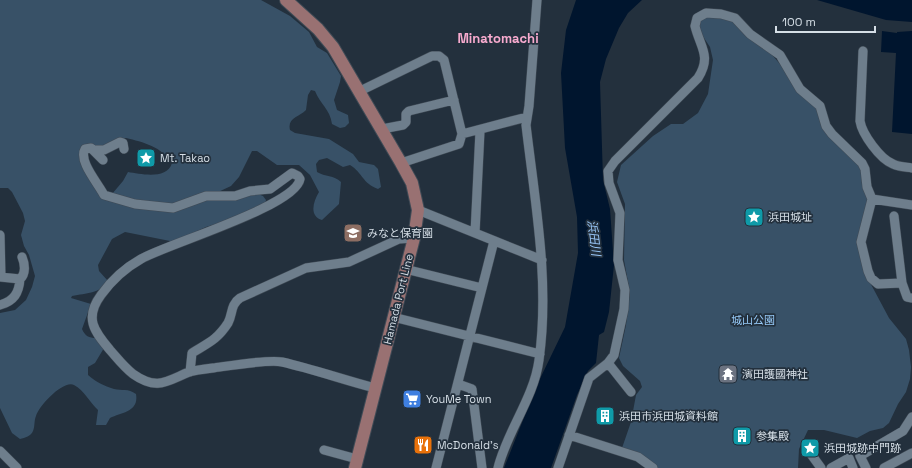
<svg xmlns="http://www.w3.org/2000/svg" width="912" height="468" viewBox="0 0 912 468" font-family="'Space Grotesk','Noto Sans JP',sans-serif">
  <rect width="100%" height="100%" fill="#23303d"/>
  <path fill="#385167" fill-rule="evenodd" d="M0 0H261L290 16 309 32 317 47 327 53 341 76 340 82 334 100 337 110 348 115 349 123 345 127 340 128 332 124C330 109 320 104 315 91L311 90 308 95 306 110C299 117 287 118 290 130L295 133 329 139 353 154 359 162 374 165 378 169 381 187 378 189C362 183 363 173 350 165L343 167 327 158 319 160 316 164 317 172C325 177 334 175 341 182L339 204 322 220C309 216 313 202 319 192L310 175 299 165H277L257 151H252L239 177 231 186 216 193 258 194 263 196 266 200 265 204 233 219 206 227 175 242 125 232 112 239 98 265 99 271 108 281C99 294 87 293 72 296L71 298 91 304 82 329C85 336 89 338 96 338L104 348 95 363 88 367V375C96 382 104 386 114 389 122 391 128 388 136 394 139 412 122 412 110 418L106 425H96L98 410C90 403 84 390 74 385 63 380 39 406 36 416 34 420 35 427 33 431 31 436 25 438 20 439L12 433 0 408V313L15 310 26 300 32 287 35 276 29 255 24 246 21 235 25 221 23 213 12 192 8 188H0ZM126 138C143 142 162 147 172 163 167 180 141 174 128 172L123 181 112 194 100 191C94 180 81 166 80 155L104 148 119 139Z
    M706 17 730 19 768 50 813 103 859 164 868 198 864 221 866 275 889 318 906 339 909 350 911 367 910 379 906 392 898 404 889 423 883 428 870 431 857 438 824 430H808L799 449 798 468H657C647 457 637 453 622 448L631 422 636 395 642 387 640 381 623 366 619 358 626 325 630 293 624 260 625 204 617 182 621 165 653 136 671 124H683L698 113 708 94 713 60 710 47 698 29 701 20Z"/>
  <path fill="#00152e" d="M576 0H642L628 13 619 28 606 59 600 82 603 180 610 209 614 265 609 312 604 332 599 335 596 363 588 371 577 395 551 468H504L536 387 565 327 578 253 577 217 565 148 561 73 566 30Z
    M817 0H912V22L886 20Z
    M882 31 897 33V32L912 31V134L892 132 896 53 881 52Z"/>
  <g fill="none" stroke-linecap="round" stroke-linejoin="round">
    <defs>
      <path id="minor" d="M863 51 860 121C862 134 880 159 893 164 899 167 906 167 912 168
        M360 91 432 56H439L444 60 462 134 459 144 401 163
        M382 129 403 125 406 122V114L409 111 454 100
        M462 134 527 117
        M95 150H104L120 142 123 143 124 149
        M103 160 91 148 85 149C78 161 98 183 104 195L135 204 173 208 206 196H235L250 191 270 189 292 173 298 176 300 179C296 206 167 244 141 259 125 268 111 281 101 295 84 318 94 331 110 350 118 359 124 367 133 374 157 391 167 381 189 372 196 370 205 369 213 368 228 366 269 359 282 362 313 369 344 380 375 388
        M872 199 912 205
        M418 210 542 260
        M894 216 902 283 907 297 912 298
        M475 233 480 131
        M0 235 1 277
        M405 269 482 288
        M0 277 20 279C19 293 14 301 0 305
        M20 279C26 274 25 264 22 257
        M393 317 540 354
        M608 363 631 392
        M190 372 192 353C208 343 217 340 228 323 233 314 230 305 240 298L306 268 349 262 399 239 414 238
        M458 384 472 389 482 468
        M569 435 638 457 653 468
        M324 450 357 459
        M808 450 821 468
        M0 451 17 468
        M436 468 494 241
        M498 468C507 431 534 398 539 360 550 282 535 202 526 125L529 106 537 0
        M558 468 589 378 608 363 614 355 624 309 625 290 618 260 620 213 609 183 608 171 615 161 698 78C712 56 700 47 695 26L697 18 706 13 721 14 735 18 750 34 780 55 800 89 820 106 826 126 832 134 862 163 865 169 867 187 872 199 861 242 868 271 871 278 878 284 902 283
        M831 468 849 458 853 468
        M866 468 860 456 903 431 912 417
        M884 468 912 453"/>
      <path id="major" d="M286 0 318 29 333 47 401 163 412 183 418 210 414 238 355 468"/>
    </defs>
    <use href="#minor" stroke="#404b56" stroke-width="10"/>
    <use href="#major" stroke="#404b56" stroke-width="14"/>
    <use href="#minor" stroke="#6e7e8c" stroke-width="9"/>
    <use href="#major" stroke="#997172" stroke-width="12"/>
  </g>
  <defs>
    <symbol id="sight-square" viewBox="-11 -11 22 22"><rect x="-9" y="-9" width="18" height="18" rx="4" fill="#0f9aa8" stroke="#23303d"/><path d="M0-6L1.8-2.2L6-1.7L2.9 1.2L3.7 5.4L0 3.3L-3.7 5.4L-2.9 1.2L-6-1.7L-1.8-2.2Z" fill="#fff"/></symbol>
    <symbol id="school-square" viewBox="-11 -11 22 22"><rect x="-9" y="-9" width="18" height="18" rx="4" fill="#8d6e63" stroke="#23303d"/><path d="M0-5L7-2L0 1L-7-2ZM-4 1L0 2.5L4 1V4Q0 6-4 4Z" fill="#fff"/></symbol>
    <symbol id="temple-square" viewBox="-11 -11 22 22"><rect x="-9" y="-9" width="18" height="18" rx="4" fill="#6b7280" stroke="#23303d"/><path d="M0-6L5-2H3V0L6.5 2.5H4V6H1.5V3h-3V6H-4V2.5H-6.5L-3 0V-2H-5Z" fill="#fff"/></symbol>
    <symbol id="supermarket-square" viewBox="-11 -11 22 22"><rect x="-9" y="-9" width="18" height="18" rx="4" fill="#3f7fe0" stroke="#23303d"/><path d="M-6-5.5h2.5l.6 2H6L4.5 2H-2.5L-4.4-4H-6ZM-1.5 3.2a1.3 1.3 0 1 0 .1 0ZM3 3.2a1.3 1.3 0 1 0 .1 0Z" fill="#fff"/></symbol>
    <symbol id="building-square" viewBox="-11 -11 22 22"><rect x="-9" y="-9" width="18" height="18" rx="4" fill="#0f9aa8" stroke="#23303d"/><path d="M-4-6H4V6H1V3H-1V6H-4ZM-2.5-4.3h1.7v1.8h-1.7ZM.8-4.3h1.7v1.8H.8ZM-2.5-1h1.7V.8h-1.7ZM.8-1h1.7V.8H.8Z" fill="#fff"/></symbol>
    <symbol id="restaurant-square" viewBox="-11 -11 22 22"><rect x="-9" y="-9" width="18" height="18" rx="4" fill="#e8710a" stroke="#23303d"/><path d="M-5-6h1v4h1v-4h1v4h1v-4h1v5L-1.5 .5V6h-2V.5L-5-1ZM5-6V6H3V1.5H1.5Q1.5-4 5-6Z" fill="#fff"/></symbol>
  </defs>
  <g fill-rule="evenodd">
    <use href="#sight-square" x="135" y="147" width="22" height="22"/>
    <use href="#sight-square" x="743" y="206" width="22" height="22"/>
    <use href="#school-square" x="342" y="222" width="22" height="22"/>
    <use href="#temple-square" x="717" y="363" width="22" height="22"/>
    <use href="#supermarket-square" x="401" y="388" width="22" height="22"/>
    <use href="#building-square" x="594" y="405" width="22" height="22"/>
    <use href="#building-square" x="731" y="425" width="22" height="22"/>
    <use href="#restaurant-square" x="412" y="434" width="22" height="22"/>
    <use href="#sight-square" x="799" y="437" width="22" height="22"/>
  </g>
  <g text-anchor="middle" stroke-width="3.5" stroke-linejoin="round" paint-order="stroke">
    <g font-size="11" fill="#d5dee6" stroke="#23303d" text-anchor="start">
      <text x="160" y="162">Mt. Takao</text>
      <text x="768" y="221">浜田城址</text>
      <text x="367" y="237">みなと保育園</text>
      <text x="742" y="378">濱田護國神社</text>
      <text x="426" y="403">YouMe Town</text>
      <text x="619" y="420">浜田市浜田城資料館</text>
      <text x="756" y="440">参集殿</text>
      <text x="437" y="449">McDonald's</text>
      <text x="824" y="452">浜田城跡中門跡</text>
    </g>
    <g font-size="11" fill="#d5dee6" stroke="#23303d">
      <text transform="translate(398 299) rotate(-76)" y="4">Hamada Port Line</text>
    </g>
    <g font-size="11" fill="#96c9f7" stroke="#23303d">
      <text x="753" y="324">城山公園</text>
    </g>
    <g font-size="12" font-style="italic" fill="#98c5f6" stroke="#23303d">
      <text transform="translate(594 238) rotate(83)" y="4">浜田川</text>
    </g>
    <g font-size="13" font-weight="bold" fill="#f8abcf" stroke="#23303d">
      <text x="498" y="43">Minatomachi</text>
    </g>
  </g>
  <path d="M776 26v6h99v-6" fill="none" stroke="#d5dee6" stroke-width="2"/>
  <text x="782" y="26" font-size="12" fill="#d5dee6" stroke="#23303d" stroke-width="3" paint-order="stroke">100 m</text>
</svg>
